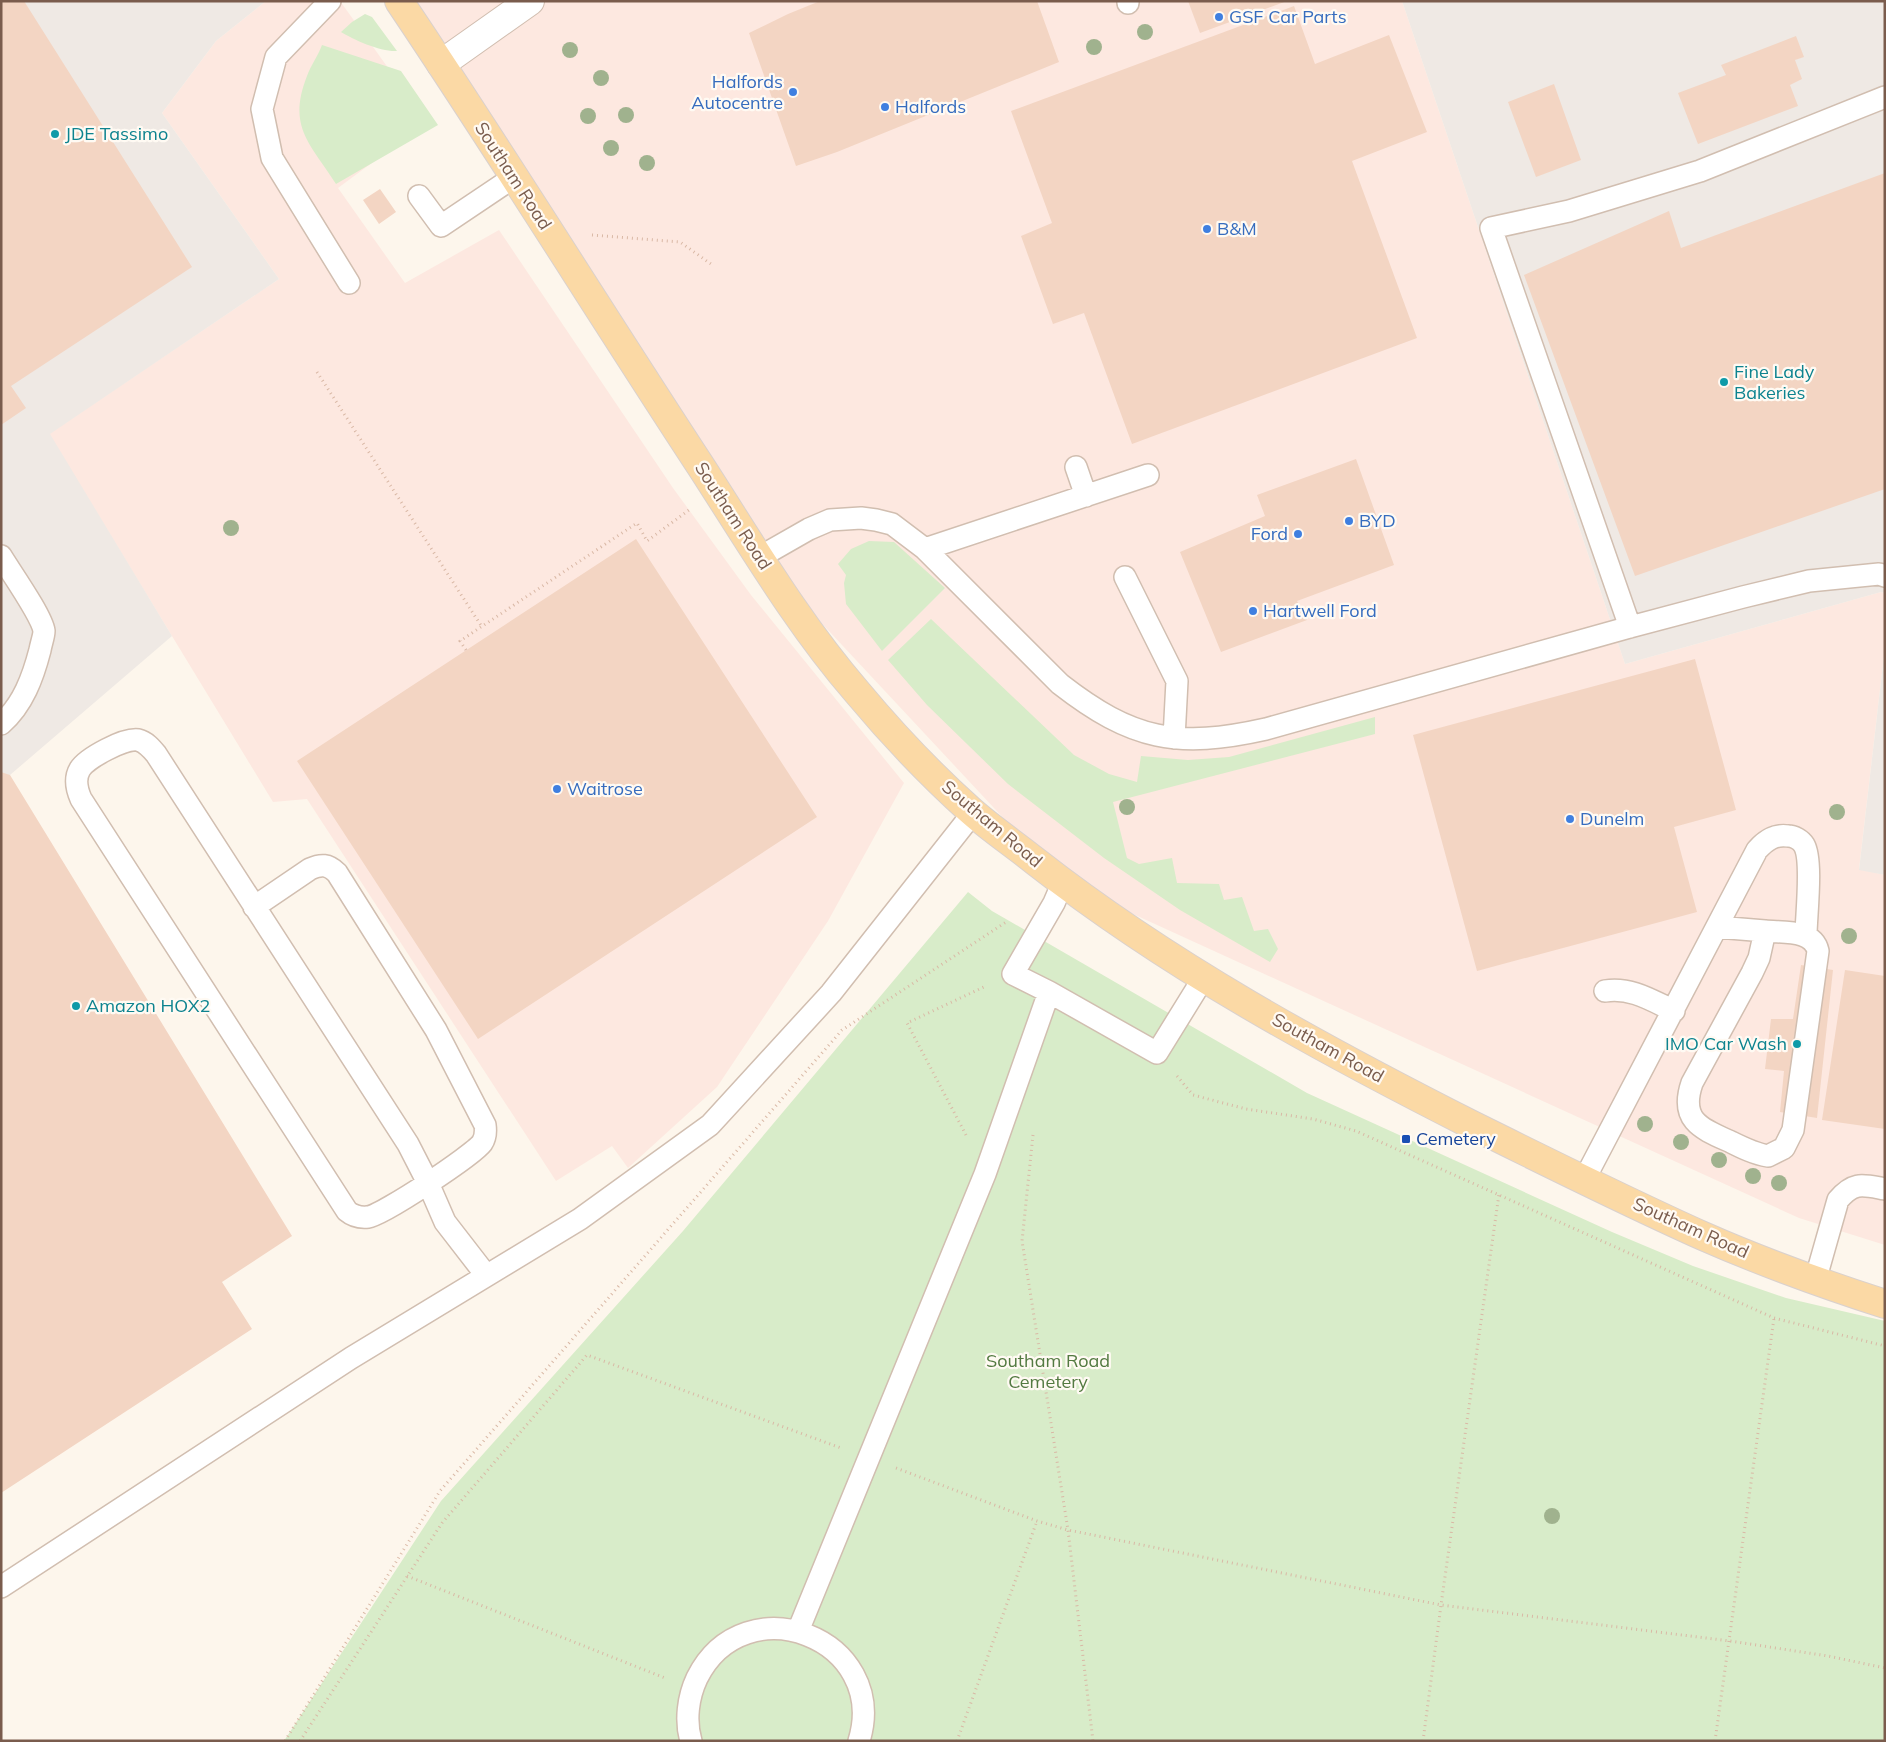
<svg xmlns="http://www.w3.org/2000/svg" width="1886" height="1742" viewBox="0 0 1886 1742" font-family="Mulish,sans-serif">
  <rect width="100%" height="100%" fill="#fdf6ec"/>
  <path fill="#fde8e0" d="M266 1H340L427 122 338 188 405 283 499 230 673 488 751 595 904 783 828 921 717 1087 628 1168 612 1146 556 1181 307 799 273 802 49 434 279 279 162 113 216 41Z
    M399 1H1402L1625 664 1881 592 1885 593V647L1859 869 1885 875V1245L1799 1218 1063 882 760 557Z"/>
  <path fill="#efe9e4" d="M1 1H266L216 41 162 113 279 279 50 434 172 636 10 775 1 781Z
    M1402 1H1885V593L1881 592 1625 664Z
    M1885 647V875L1859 870Z"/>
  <path fill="#d8ecc9" d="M365 14 372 17 397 51C381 52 354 40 341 32L352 22Z
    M322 45 401 71 438 125 336 184C310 143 287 127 307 76 311 65 318 56 322 45Z
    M869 541 894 542 945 588 882 651 846 604 844 583 846 575 838 564 851 549Z
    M931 619 1074 755 1109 774 1137 782 1141 756 1188 760 1229 757 1375 717V734L1113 802 1127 858 1139 864 1172 858 1177 883 1219 884 1224 900 1242 897 1254 931 1268 929 1278 949 1270 962 1180 910 1104 858 1008 784 927 705 888 660Z
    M968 892 992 911 1307 1093 1612 1232 1693 1266 1786 1298 1885 1321V1741H284L441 1501 683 1231Z"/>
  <path fill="#f3d5c3" d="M1 1H24L192 267 11 386 26 408 1 425Z
    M820 1H1037L1059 62 837 152 796 166 749 33 788 14Z
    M1188 1H1287L1200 33Z
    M1294 6 1315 64 1389 35 1427 132 1352 161 1417 338 1132 444 1084 313 1053 324 1021 236 1052 223 1011 111Z
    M1796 36 1804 57 1795 60 1802 79 1790 85 1798 106 1698 144 1678 93 1726 75 1721 65Z
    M1554 84 1581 160 1536 177 1508 102Z
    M1885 173V489L1635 576 1524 275 1669 211 1681 248Z
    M380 189 396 212 379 224 363 200Z
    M1356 459 1394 565 1297 601 1307 620 1221 652 1180 552 1265 516 1257 495Z
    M636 539 817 817 478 1039 297 761Z
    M1695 659 1736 810 1674 827 1697 912 1477 971 1413 735Z
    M1 772 10 775 292 1236 222 1282 252 1329 1 1493Z
    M1801 965 1833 970 1817 1118 1780 1112 1784 1071 1765 1069 1771 1019H1793Z
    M1845 970 1885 976V1129L1822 1120Z"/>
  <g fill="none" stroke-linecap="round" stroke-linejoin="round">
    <defs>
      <path id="service" d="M330 1 276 57 262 109 272 158 349 283
        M1128 1V3
        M419 196 441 226 514 177
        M1076 467 1086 496
        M925 549 1148 475
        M1 556C10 571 42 616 44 631 44 636 41 644 40 650 33 677 23 705 1 724
        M760 557 809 529 830 520 861 518 876 520 892 524 925 549 1060 684C1132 740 1177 749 1266 729L1630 627 1743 597 1809 581 1879 574 1885 576
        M1125 577 1177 681 1174 738
        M1630 627 1491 228 1569 211 1700 171 1885 97
        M254 907 310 869C321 864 328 864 337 873L436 1030 485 1125C486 1132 486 1137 482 1143 473 1155 383 1215 368 1217 359 1218 353 1216 347 1211L81 799C77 790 74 779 80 769 87 758 124 738 138 740 146 742 151 748 156 754L408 1144 428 1183 445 1222 486 1275
        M1717 927 1765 931
        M1765 931C1783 933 1813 929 1818 951L1793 1130 1784 1148 1768 1156C1755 1154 1743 1148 1731 1142 1702 1129 1679 1121 1692 1083L1752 973 1759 958Z
        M1605 991C1631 987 1651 1000 1674 1011
        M1049 992 1157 1053 1204 977
        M1584 1180 1757 850C1766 840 1775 834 1788 836 1794 836 1801 840 1804 845 1813 860 1806 917 1806 935
        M1815 1281 1838 1200C1854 1181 1863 1185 1885 1189
        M1 1587 351 1358 580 1219 710 1125 831 993 973 813
        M798 1631 985 1174 1049 992 1013 974 1054 903 1063 882
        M691 1741C685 1721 688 1697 697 1678 745 1582 890 1639 859 1741"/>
      <path id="minor" d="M441 64 530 1"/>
      <path id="primary" d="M399 1C502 154 599 311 700 465 750 542 797 623 857 692 892 734 930 774 970 810 990 828 1014 844 1035 861 1169 966 1320 1048 1472 1125 1549 1163 1625 1201 1703 1236 1762 1262 1823 1284 1885 1304"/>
    </defs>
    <use href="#service" stroke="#d1beb0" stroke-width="24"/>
    <use href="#minor" stroke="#d1beb0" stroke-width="30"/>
    <use href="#primary" stroke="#dad1cd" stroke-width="30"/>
    <path stroke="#d9b8a5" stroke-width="3" stroke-dasharray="1 4" stroke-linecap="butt" d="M592 235 680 242 711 264
      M317 372 482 627
      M466 650 460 641 637 523 647 541 689 510
      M1177 1076 1193 1095 1246 1109 1313 1119 1356 1131 1774 1318 1885 1346
      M966 1135 907 1023 986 986
      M1033 1135 1022 1241 1068 1530 1093 1741
      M896 1468 1037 1521 1068 1530 1441 1605 1730 1641 1828 1656 1885 1668
      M407 1576 665 1678
      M285 1741 440 1491 842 1030 1006 922
      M300 1741 442 1523 587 1355 841 1448
      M957 1741 1037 1521
      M1423 1741 1441 1605 1499 1194
      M1715 1741 1774 1318"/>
    <use href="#service" stroke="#fff" stroke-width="21"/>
    <use href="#minor" stroke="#fff" stroke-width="28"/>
    <use href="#primary" stroke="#fbd9a5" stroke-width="28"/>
  </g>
  <g fill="#a0b28e">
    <circle cx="1145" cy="32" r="8"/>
    <circle cx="1094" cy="47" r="8"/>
    <circle cx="570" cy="50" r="8"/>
    <circle cx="601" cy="78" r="8"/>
    <circle cx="626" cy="115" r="8"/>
    <circle cx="588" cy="116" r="8"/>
    <circle cx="611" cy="148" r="8"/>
    <circle cx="647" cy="163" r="8"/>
    <circle cx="231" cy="528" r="8"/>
    <circle cx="1127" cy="807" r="8"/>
    <circle cx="1837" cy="812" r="8"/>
    <circle cx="1849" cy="936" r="8"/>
    <circle cx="1645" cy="1124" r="8"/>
    <circle cx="1681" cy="1142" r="8"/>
    <circle cx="1719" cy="1160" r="8"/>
    <circle cx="1753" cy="1176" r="8"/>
    <circle cx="1779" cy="1183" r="8"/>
    <circle cx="1552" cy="1516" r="8"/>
  </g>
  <g fill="#3f7fe0" stroke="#fffaf3" stroke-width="2">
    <circle cx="1219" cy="17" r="5"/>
    <circle cx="793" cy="92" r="5"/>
    <circle cx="885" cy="107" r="5"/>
    <circle cx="1207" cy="229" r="5"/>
    <circle cx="1349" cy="521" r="5"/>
    <circle cx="1298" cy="534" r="5"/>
    <circle cx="1253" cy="611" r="5"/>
    <circle cx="557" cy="789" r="5"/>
    <circle cx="1570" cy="819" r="5"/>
  </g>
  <g fill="#0f9aa8" stroke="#fffaf3" stroke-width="2">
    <circle cx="55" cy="134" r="5"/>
    <circle cx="1724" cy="382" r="5"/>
    <circle cx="76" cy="1006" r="5"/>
    <circle cx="1797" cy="1044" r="5"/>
  </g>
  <rect fill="#1a4fb4" stroke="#fffaf3" stroke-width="2" x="1401" y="1134" width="10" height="10" rx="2.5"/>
  <g text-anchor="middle" stroke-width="4.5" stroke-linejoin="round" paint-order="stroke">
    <g font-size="18" fill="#366cbe" stroke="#fffaf3" text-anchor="start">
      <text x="1229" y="23">GSF Car Parts</text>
      <text x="783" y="88" text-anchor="end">Halfords<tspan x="783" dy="21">Autocentre</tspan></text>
      <text x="895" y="113">Halfords</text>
      <text x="1217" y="235">B&amp;M</text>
      <text x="1359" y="527">BYD</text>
      <text x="1288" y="540" text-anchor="end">Ford</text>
      <text x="1263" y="617">Hartwell Ford</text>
      <text x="567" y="795">Waitrose</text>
      <text x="1580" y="825">Dunelm</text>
    </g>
    <g font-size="18" fill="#0d838f" stroke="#fffaf3" text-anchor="start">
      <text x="65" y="140">JDE Tassimo</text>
      <text x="1734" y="378">Fine Lady<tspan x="1734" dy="21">Bakeries</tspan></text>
      <text x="86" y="1012">Amazon HOX2</text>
      <text x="1787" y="1050" text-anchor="end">IMO Car Wash</text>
    </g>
    <g font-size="18" fill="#7a5c4d" stroke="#fffaf3">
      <text transform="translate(513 176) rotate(57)" y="6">Southam Road</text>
      <text transform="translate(733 516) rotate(57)" y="6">Southam Road</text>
      <text transform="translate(992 824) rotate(40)" y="6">Southam Road</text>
      <text transform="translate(1328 1048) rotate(29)" y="6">Southam Road</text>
      <text transform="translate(1691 1228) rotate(24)" y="6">Southam Road</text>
    </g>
    <g font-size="18" fill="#164399" stroke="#fffaf3" text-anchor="start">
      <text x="1416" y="1145">Cemetery</text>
    </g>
    <g font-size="18" fill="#537a41" stroke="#fffaf3">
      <text x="1048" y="1367">Southam Road<tspan x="1048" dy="21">Cemetery</tspan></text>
    </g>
  </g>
  <rect width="1886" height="1742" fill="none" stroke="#7a5c4d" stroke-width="5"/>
</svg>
